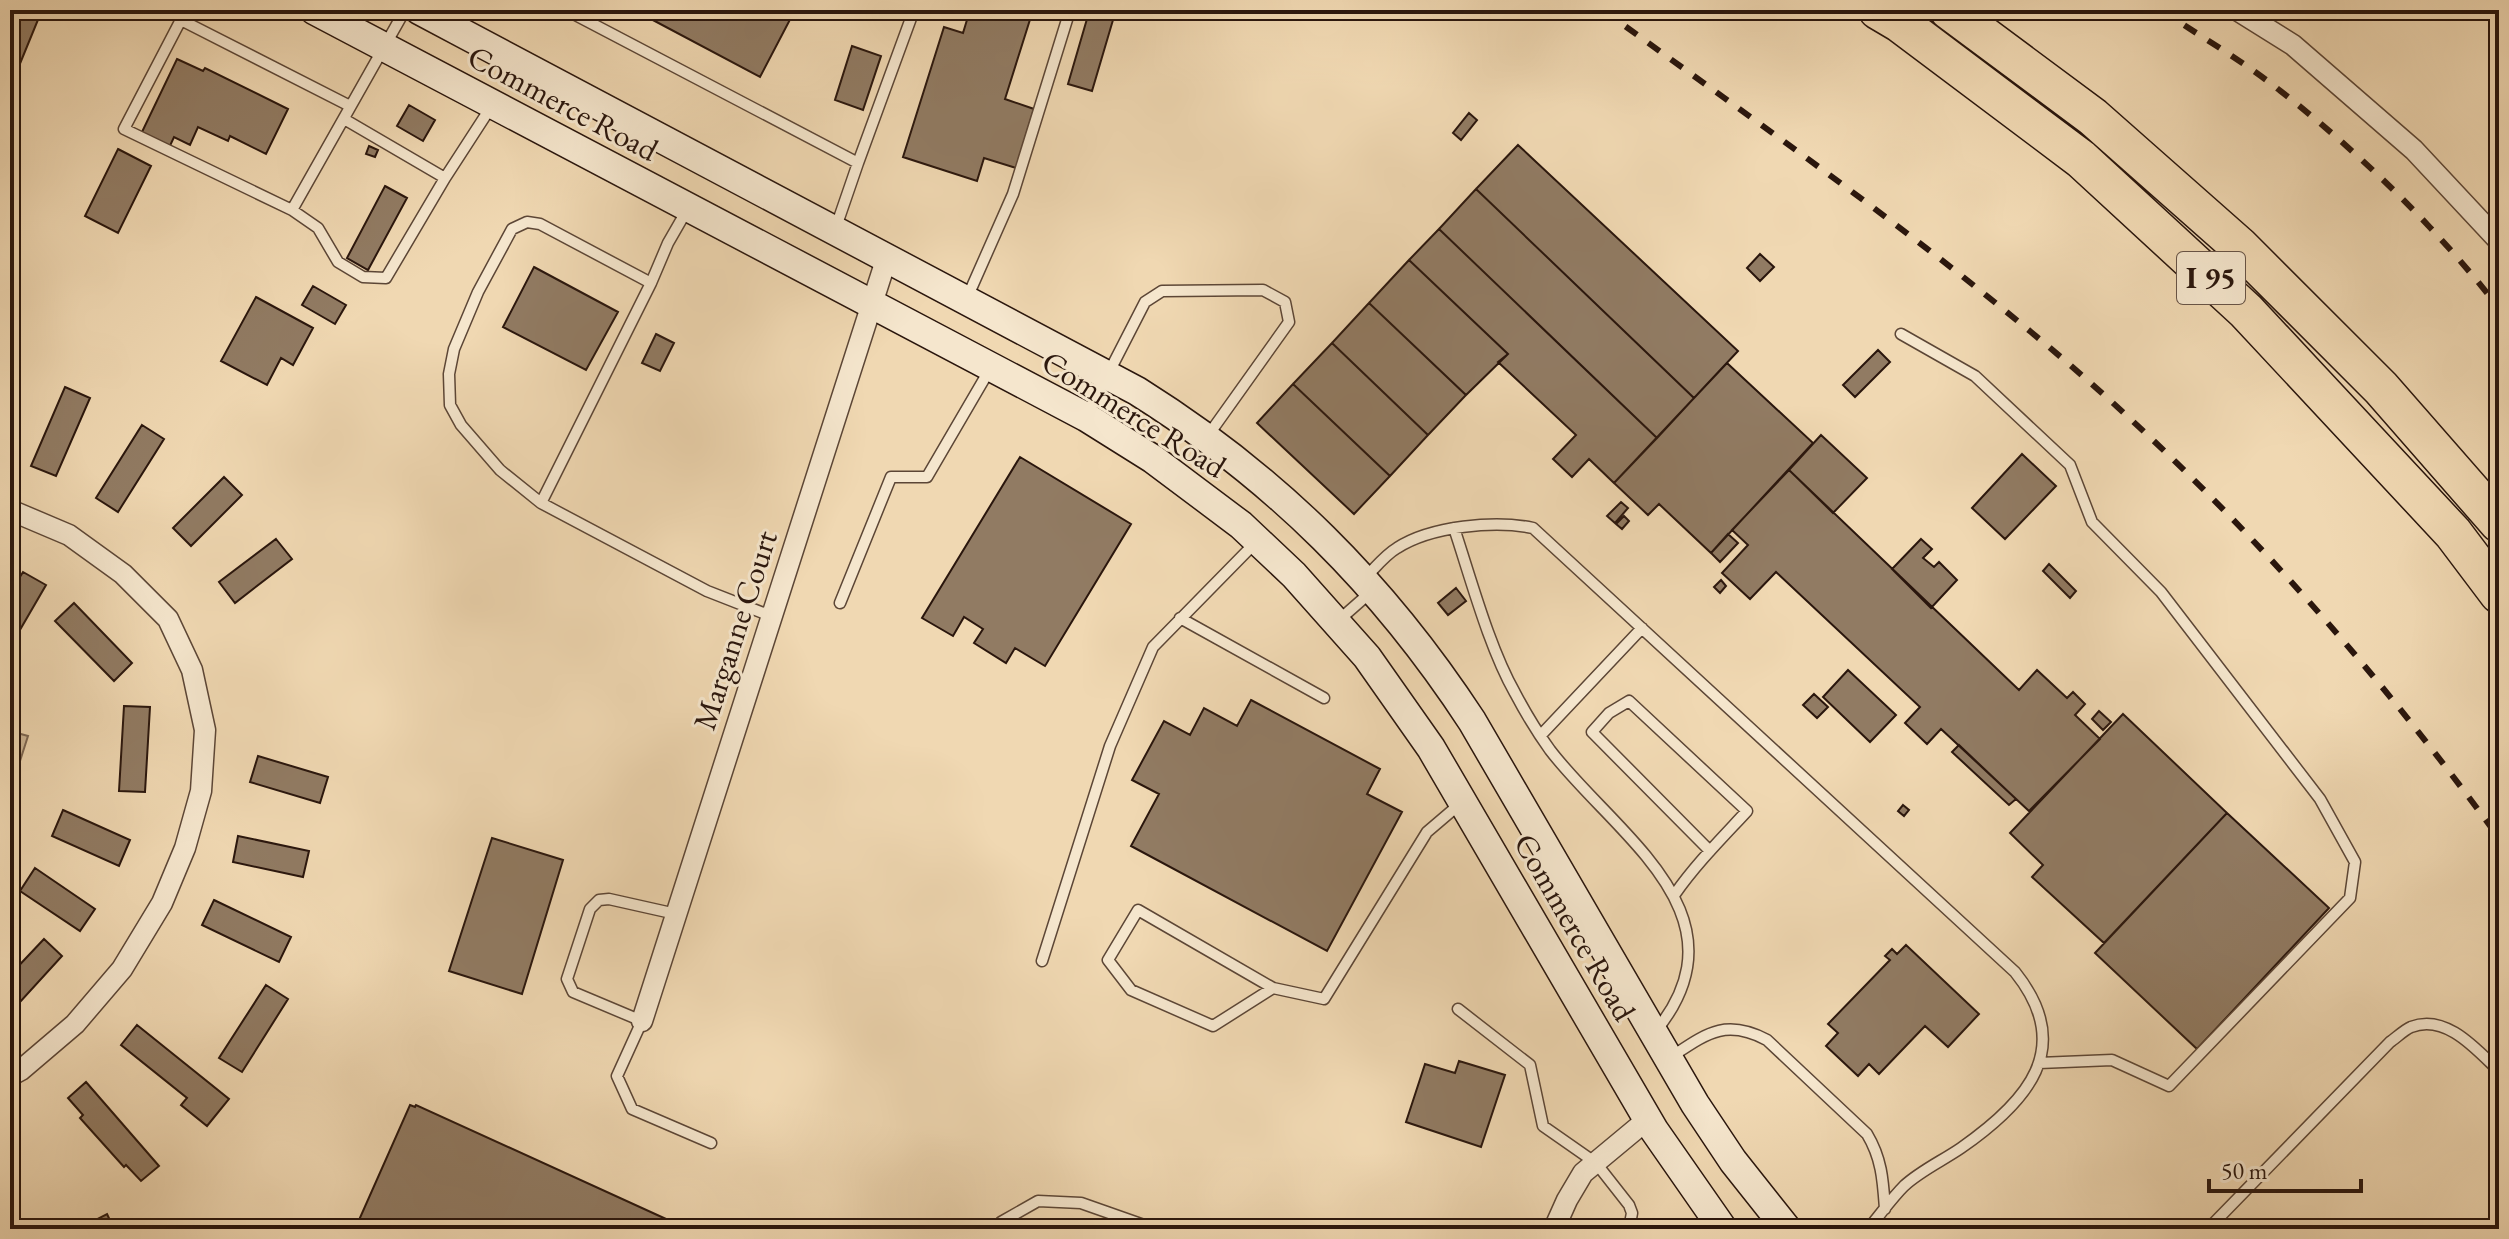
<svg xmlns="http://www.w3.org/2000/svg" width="2509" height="1239" viewBox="0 0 2509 1239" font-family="'EB Garamond',serif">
  <rect width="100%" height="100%" fill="#f0d8b2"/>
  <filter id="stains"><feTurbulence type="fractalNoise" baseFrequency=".0025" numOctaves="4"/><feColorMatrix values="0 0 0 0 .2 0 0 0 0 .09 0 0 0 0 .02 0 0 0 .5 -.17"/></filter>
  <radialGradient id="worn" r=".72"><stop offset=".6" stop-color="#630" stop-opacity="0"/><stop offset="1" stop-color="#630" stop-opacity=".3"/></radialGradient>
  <path fill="#ceb796" stroke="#7c6652" stroke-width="2" d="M10 731 28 736 12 786 10 785Z"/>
  <path fill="#917b63" stroke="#2a160d" stroke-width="2" d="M10 10H42L10 88Z
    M634 10H795L760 77Z
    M970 10H1033L1005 99 1034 109 1016 168 984 158 977 181 903 157 944 27 963 33Z
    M1089 12 1113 20 1092 91 1068 84Z
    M852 46 881 56 863 110 835 100Z
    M177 59 203 71 205 68 288 109 266 154 230 136 228 141 198 127 190 145 174 137 169 148 141 134Z
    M409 105 435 120 423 141 397 126Z
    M1469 113 1477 120 1461 140 1453 133Z
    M1518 145 1738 351 1694 398 1476 189Z
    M369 146 378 150 375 157 366 154Z
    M118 149 151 166 118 233 85 216Z
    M385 186 407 198 368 270 347 258Z
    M1476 189 1694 398 1657 438 1439 229Z
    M1439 229 1657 438 1614 483 1589 459 1572 477 1553 459 1576 435 1498 362 1508 354 1409 260Z
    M1760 254 1774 267 1760 281 1747 268Z
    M1409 260 1508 354 1466 395 1369 303Z
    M534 267 618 312 586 370 503 327Z
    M313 286 346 305 335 324 302 305Z
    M256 297 313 328 293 365 281 358 267 385 221 361Z
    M1369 303 1466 395 1428 435 1332 343Z
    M656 334 674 343 660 371 642 363Z
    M1332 343 1428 435 1390 476 1293 384Z
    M1878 350 1890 362 1855 397 1843 385Z
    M1727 363 1813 443 1711 553 1659 504 1648 515 1614 483Z
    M1293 384 1390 476 1354 514 1257 423Z
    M65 387 90 398 56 476 31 466Z
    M142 425 164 439 118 512 96 498Z
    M1821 435 1867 478 1833 513 1789 470Z
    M2022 454 2056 486 2005 539 1972 508Z
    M1020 457 1131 524 1045 666 1015 648 1006 663 974 643 983 629 964 617 953 636 922 618Z
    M1789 470 2019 690 2037 670 2067 698 2073 692 2085 704 2075 715 2100 739 2029 811 1941 729 1927 744 1905 723 1920 707 1776 572 1750 599 1722 573 1748 545 1732 530Z
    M224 477 242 495 191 546 173 528Z
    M1621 502 1628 508 1615 523 1607 516Z
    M1624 516 1629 521 1622 529 1616 524Z
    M1728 534 1738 543 1720 562 1711 553Z
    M276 539 292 559 235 603 219 582Z
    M1921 539 1932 549 1923 558 1934 567 1939 562 1957 580 1931 608 1892 569Z
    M2049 564 2076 591 2070 598 2043 571Z
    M23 572 46 585 10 647V593Z
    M1721 580 1726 586 1720 593 1714 587Z
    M1456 588 1466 601 1448 615 1438 603Z
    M74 603 132 663 114 681 55 621Z
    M1848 670 1896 715 1870 742 1823 697Z
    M1814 694 1828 707 1817 718 1803 705Z
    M1251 700 1380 769 1367 794 1402 812 1327 951 1131 846 1159 794 1132 780 1164 721 1190 735 1204 708 1237 726Z
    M124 706 150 707 145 792 119 791Z
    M2099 711 2111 722 2103 730 2092 719Z
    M2123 714 2227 813 2104 943 2032 877 2043 865 2010 833Z
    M1959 745 2016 799 2009 805 1952 752Z
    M258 756 328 777 320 803 250 782Z
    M1903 805 1909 810 1904 816 1898 811Z
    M63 810 130 840 119 866 52 836Z
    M2227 813 2329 908 2197 1049 2095 953Z
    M238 836 309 851 303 877 233 862Z
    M492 838 563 860 522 994 449 971Z
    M35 868 95 909 80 931 20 891Z
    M214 900 291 937 279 962 202 925Z
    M44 939 62 956 10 1013V975Z
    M1906 945 1979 1014 1948 1047 1925 1026 1879 1074 1869 1064 1858 1076 1826 1046 1838 1033 1828 1024 1890 960 1885 956 1892 949 1897 954Z
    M266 985 288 999 242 1072 219 1058Z
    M137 1025 229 1099 207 1126 181 1105 187 1098 121 1045Z
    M1459 1061 1505 1075 1481 1147 1406 1122 1425 1064 1455 1073Z
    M86 1082 159 1166 141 1181 126 1165 124 1167 80 1118 83 1115 68 1098Z
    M410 1105 415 1107 416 1105 688 1229H355Z
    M107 1214 114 1229H72L85 1223 86 1225Z"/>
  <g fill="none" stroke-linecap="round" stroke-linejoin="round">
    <defs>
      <path id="lane" d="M172 10 181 20 350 106
        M186 10 124 129 292 210 405 10
        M566 10 858 163 836 227
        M344 119 445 178 491 107
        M858 163 914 10
        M292 210 318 228 338 262 363 277 386 278 445 178
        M687 210 668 243 651 283 540 224 527 222 512 229 478 292 454 349 449 374 450 405 461 425 500 470 541 503 707 591 771 616
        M967 298 1013 194 1070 10
        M1901 334 1975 376 2070 465 2092 522 2161 592 2320 799 2355 862 2350 898 2169 1086 2112 1060 2039 1063
        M1087 415 1145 302 1162 291 1263 290 1285 302 1289 322 1207 437
        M541 503 651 283
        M1454 528C1471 579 1489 647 1515 693 1525 712 1537 732 1550 750 1614 834 1752 915 1655 1032
        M1365 578C1375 568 1385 555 1397 548 1431 526 1495 520 1533 528L2015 972C2076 1048 2027 1102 1961 1148 1942 1161 1920 1171 1904 1186 1891 1199 1880 1215 1868 1229
        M840 603 891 477H927L990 369
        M1180 618 1324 698
        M1339 620 1372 591
        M1541 735 1642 628
        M1675 894C1696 864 1722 838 1747 811L1629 701 1609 713 1592 732 1710 851
        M676 914 609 899 599 900 590 909 567 979 573 992 642 1021 617 1076 632 1109 711 1143
        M1042 961 1110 746 1153 647 1257 541
        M1273 988 1213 1026 1131 990 1108 960 1138 910 1273 988 1324 999 1427 832 1461 803
        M1458 1009 1530 1065 1543 1126 1596 1163 1629 1205 1632 1213 1629 1229
        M1671 1057C1706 1034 1725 1018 1767 1040L1867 1134C1882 1159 1883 1181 1885 1209
        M998 1229 1001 1222 1038 1201 1081 1203 1155 1229
        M2208 1229 2390 1042C2396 1038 2404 1030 2411 1027 2446 1013 2477 1050 2499 1071"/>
      <path id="street" d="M2237 10 2293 45 2414 150 2499 241
        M10 510 69 535 123 574 168 619 192 670 205 730 201 791 185 848 162 903 122 969 75 1024 21 1070 10 1076
        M642 1021 887 257
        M1554 1229 1567 1200 1583 1173 1648 1119"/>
      <path id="secondary" d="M314 10 1086 417 1153 459 1241 525 1294 575 1367 657 1431 748 1654 1130 1723 1229
        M419 10 1137 391C1276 478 1383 585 1472 721L1695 1104 1733 1161 1787 1229"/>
      <path id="highway" d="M1878 10 1900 23 2081 159 2246 311 2453 533 2499 594
        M1949 10 2093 117 2239 246 2381 388 2499 523"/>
    </defs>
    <use href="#lane" stroke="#5c4636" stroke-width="13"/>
    <use href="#street" stroke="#5c4636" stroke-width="23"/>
    <use href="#secondary" stroke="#2a160d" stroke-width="31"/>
    <use href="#highway" stroke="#2a160d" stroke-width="41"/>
    <use href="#lane" stroke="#f5e6cd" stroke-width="10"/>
    <use href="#street" stroke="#f5e6cd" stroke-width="20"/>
    <use href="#secondary" stroke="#f5e6cd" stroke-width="28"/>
    <use href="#highway" stroke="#f0d8b2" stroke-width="38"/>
    <path stroke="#2a160d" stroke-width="6" stroke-dasharray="14 14" stroke-linecap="butt" d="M1603 10C1747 115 1894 218 2031 332 2209 479 2364 653 2499 838
      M2161 10C2200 36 2241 60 2278 89 2360 153 2435 226 2499 308"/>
  </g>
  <g text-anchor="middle" stroke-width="6" stroke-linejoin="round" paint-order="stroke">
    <rect fill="#f5e6cd" stroke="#675447" stroke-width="2" x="2177" y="252" width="68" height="52" rx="6"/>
    <g font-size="30" font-weight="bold" fill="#2a160d">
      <text x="2211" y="288">I 95</text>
    </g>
    <g font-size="32" fill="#2a160d" stroke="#f5e6cd">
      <text transform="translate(563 103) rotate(28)" y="11">Commerce Road</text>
      <text transform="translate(1134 414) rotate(32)" y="11">Commerce Road</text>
      <text transform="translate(735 630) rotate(-72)" y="11">Marganne Court</text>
      <text transform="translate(1575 927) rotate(60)" y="11">Commerce Road</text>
    </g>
  </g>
  <rect width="2509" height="1239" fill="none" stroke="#f0d8b2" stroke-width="40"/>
  <rect x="12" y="12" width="2485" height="1215" fill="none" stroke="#2a160d" stroke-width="4"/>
  <rect x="20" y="20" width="2469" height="1199" fill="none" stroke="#2a160d" stroke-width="2"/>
  <path d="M2209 1179v12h152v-12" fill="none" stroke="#2a160d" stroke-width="4"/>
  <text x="2221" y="1179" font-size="24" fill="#2a160d" stroke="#f5e6cd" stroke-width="6" paint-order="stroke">50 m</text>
  <rect width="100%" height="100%" filter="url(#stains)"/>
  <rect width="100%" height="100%" fill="url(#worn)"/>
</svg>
